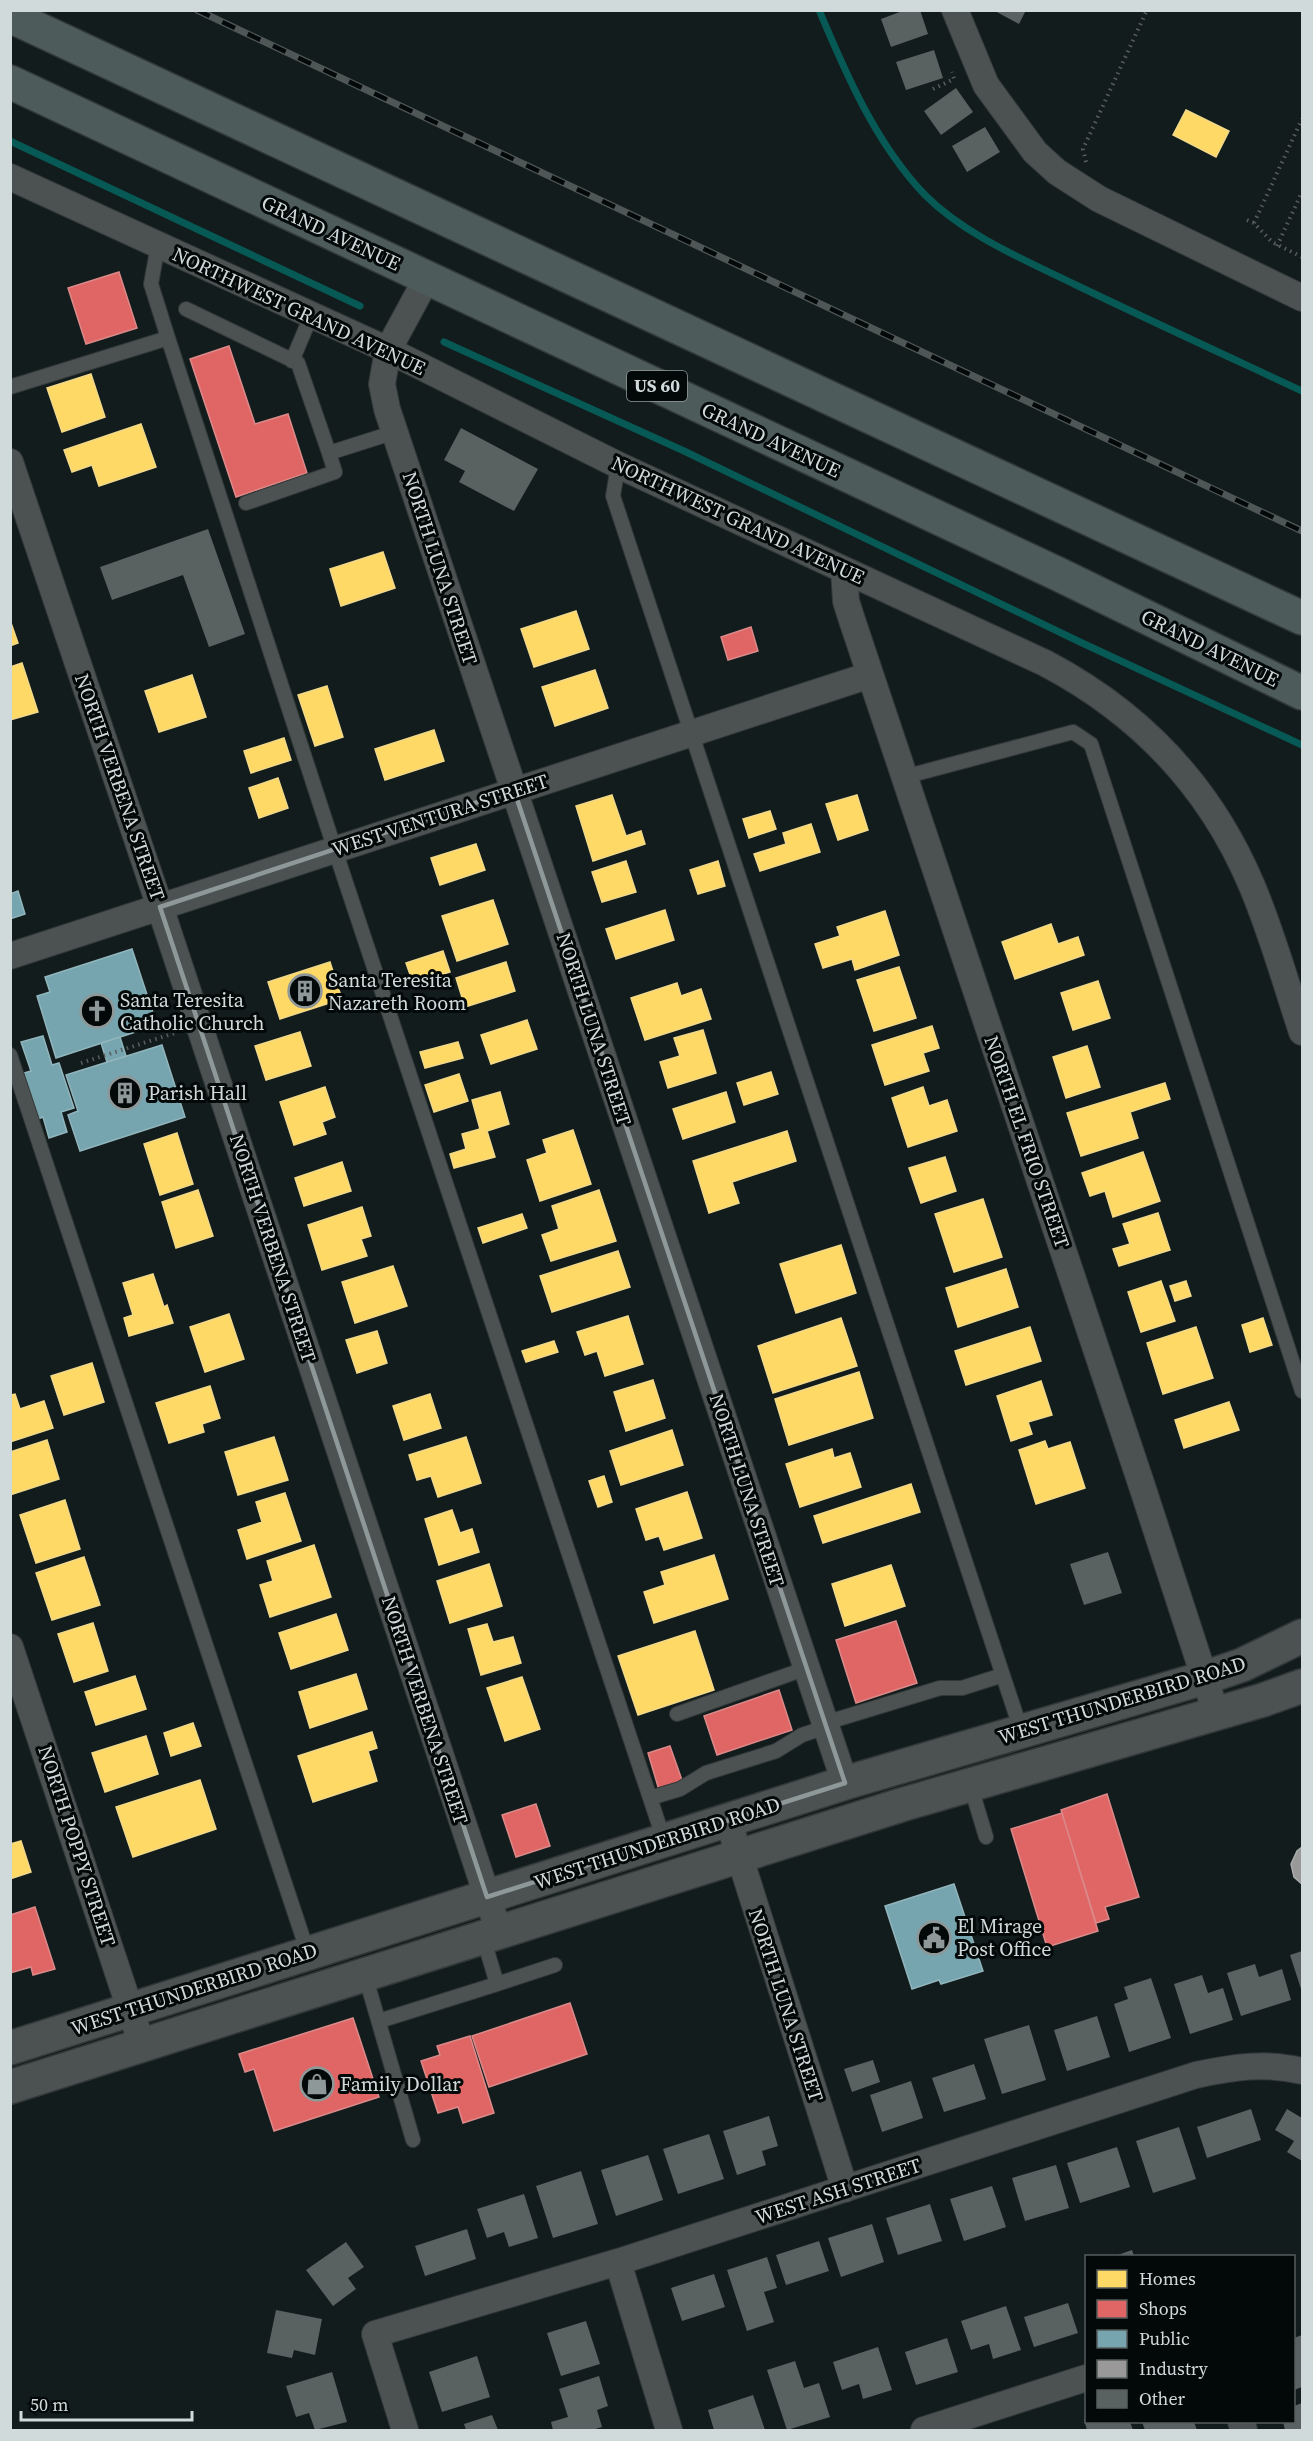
<svg xmlns="http://www.w3.org/2000/svg" width="1313" height="2441" viewBox="0 0 1313 2441" font-family="'Source Serif 4',serif">
  <rect width="100%" height="100%" fill="#131c1c"/>
  <path fill="#ffd966" stroke="#f1d989" stroke-width="1.5" d="M1186 110 1229 131 1216 157 1173 135Z
    M91 374 105 417 62 432 47 388Z
    M141 424 156 467 99 486 92 465 72 472 64 450Z
    M383 552 395 588 341 606 330 569Z
    M576 611 589 649 534 667 521 629Z
    M10 620 18 643 10 646Z
    M22 663 38 712 10 720V667Z
    M595 670 608 708 555 726 542 687Z
    M192 675 206 717 159 732 145 691Z
    M327 686 343 737 315 746 298 695Z
    M434 730 444 761 385 780 375 749Z
    M284 738 291 760 251 773 244 751Z
    M278 778 288 808 259 818 249 788Z
    M612 795 626 836 641 831 645 844 593 861 576 806Z
    M857 795 868 830 838 840 826 804Z
    M770 811 776 829 749 838 743 819Z
    M811 824 820 852 760 871 754 854 786 844 783 833Z
    M476 844 485 870 440 885 431 858Z
    M626 861 636 892 602 902 592 872Z
    M718 861 725 886 698 894 690 870Z
    M493 900 508 944 457 961 442 916Z
    M665 910 674 940 616 959 606 929Z
    M885 911 899 955 855 970 852 959 823 968 815 944 840 936 837 927Z
    M1051 924 1058 944 1078 937 1084 955 1015 979 1002 942Z
    M443 951 450 972 413 983 406 963Z
    M330 962 342 999 280 1019 268 982Z
    M506 962 515 991 465 1007 456 978Z
    M899 967 916 1018 874 1031 857 980Z
    M1098 981 1110 1018 1073 1030 1061 993Z
    M677 983 681 996 701 989 711 1019 645 1040 631 998Z
    M527 1020 537 1049 491 1064 481 1035Z
    M932 1026 939 1048 923 1053 929 1071 885 1085 872 1045Z
    M703 1030 716 1073 668 1088 660 1062 680 1056 674 1038Z
    M300 1032 311 1066 266 1080 255 1046Z
    M458 1042 463 1058 425 1068 420 1052Z
    M1087 1046 1100 1087 1066 1098 1053 1057Z
    M771 1072 778 1094 744 1105 737 1083Z
    M459 1074 468 1101 434 1112 425 1085Z
    M1165 1083 1170 1099 1130 1112 1138 1138 1081 1156 1067 1113Z
    M325 1087 335 1117 322 1122 326 1134 294 1145 280 1102Z
    M923 1087 929 1106 947 1100 957 1131 908 1147 892 1098Z
    M500 1092 509 1124 487 1131 495 1157 454 1168 450 1154 466 1149 462 1134 480 1129 472 1100Z
    M726 1092 735 1122 683 1139 673 1109Z
    M573 1130 591 1184 540 1201 527 1160 547 1153 543 1140Z
    M787 1131 796 1161 732 1182 739 1203 709 1213 693 1161Z
    M177 1133 193 1184 160 1195 144 1144Z
    M1143 1152 1160 1201 1113 1217 1105 1191 1090 1196 1082 1173Z
    M945 1157 956 1191 921 1203 909 1168Z
    M342 1162 351 1191 304 1206 295 1178Z
    M198 1190 213 1236 176 1248 162 1202Z
    M599 1190 616 1241 551 1261 542 1235 559 1229 552 1206Z
    M983 1199 1002 1257 954 1272 935 1214Z
    M362 1207 371 1236 361 1239 367 1256 322 1270 308 1225Z
    M1158 1213 1170 1250 1119 1266 1113 1249 1130 1244 1123 1224Z
    M522 1214 527 1228 483 1243 478 1228Z
    M841 1245 856 1293 796 1313 780 1264Z
    M618 1251 630 1287 552 1312 540 1276Z
    M393 1266 407 1306 355 1323 342 1282Z
    M1006 1269 1018 1307 958 1327 946 1288Z
    M153 1274 164 1307 167 1305 173 1323 129 1336 124 1318 133 1315 123 1283Z
    M1161 1281 1175 1321 1141 1332 1128 1292Z
    M1186 1281 1191 1296 1175 1301 1170 1286Z
    M229 1314 244 1359 205 1372 190 1327Z
    M628 1316 643 1364 605 1376 597 1351 585 1355 577 1332Z
    M841 1318 857 1366 773 1393 758 1346Z
    M1263 1318 1272 1345 1250 1352 1242 1325Z
    M1030 1327 1041 1361 966 1385 955 1351Z
    M1196 1327 1213 1378 1163 1394 1147 1343Z
    M377 1331 387 1363 357 1373 346 1340Z
    M554 1341 558 1352 526 1362 522 1351Z
    M92 1363 104 1402 64 1415 51 1376Z
    M859 1372 873 1418 789 1445 775 1399Z
    M653 1380 665 1418 626 1431 614 1392Z
    M1041 1381 1052 1415 1028 1422 1032 1434 1011 1441 997 1396Z
    M210 1386 220 1418 202 1424 204 1432 169 1443 156 1403Z
    M15 1394 20 1409 44 1401 53 1428 10 1442V1395Z
    M430 1394 441 1428 404 1440 393 1406Z
    M1229 1402 1239 1430 1184 1448 1175 1420Z
    M672 1430 683 1465 621 1485 610 1451Z
    M274 1437 288 1480 238 1495 225 1452Z
    M466 1437 481 1483 438 1497 431 1476 417 1480 409 1455Z
    M47 1440 59 1479 10 1495V1452Z
    M1045 1441 1048 1449 1070 1442 1085 1488 1036 1504 1019 1450Z
    M832 1449 834 1458 850 1453 861 1487 800 1507 786 1464Z
    M604 1476 612 1502 598 1507 589 1481Z
    M911 1484 920 1512 823 1543 814 1516Z
    M687 1492 702 1538 664 1550 659 1536 646 1540 636 1509Z
    M285 1493 301 1541 247 1559 238 1530 262 1522 256 1502Z
    M65 1500 80 1549 36 1563 20 1515Z
    M452 1510 460 1533 472 1529 479 1552 439 1565 425 1519Z
    M314 1545 331 1597 270 1617 260 1585 273 1581 267 1561Z
    M714 1555 728 1599 654 1623 644 1592 665 1585 661 1572Z
    M84 1557 100 1605 52 1620 36 1573Z
    M489 1564 502 1606 450 1623 437 1581Z
    M891 1565 905 1606 845 1626 832 1584Z
    M336 1614 348 1650 291 1669 279 1633Z
    M93 1623 108 1671 74 1682 58 1634Z
    M487 1624 493 1642 513 1637 521 1663 481 1675 468 1629Z
    M695 1631 714 1690 638 1715 618 1656Z
    M356 1674 367 1709 310 1728 299 1692Z
    M135 1676 146 1709 96 1725 85 1692Z
    M522 1677 540 1729 505 1741 487 1688Z
    M193 1723 201 1746 171 1756 164 1733Z
    M372 1732 377 1748 368 1751 377 1781 313 1802 298 1756Z
    M146 1736 158 1774 105 1792 92 1753Z
    M200 1780 216 1829 133 1857 116 1807Z
    M21 1841 31 1872 10 1879V1844Z"/>
  <path fill="#e06666" stroke="#db8989" stroke-width="1.5" d="M119 272 137 328 86 344 68 288Z
    M229 346 255 424 288 414 307 473 236 497 190 359Z
    M751 627 758 651 728 660 721 637Z
    M896 1621 917 1683 856 1703 836 1640Z
    M779 1690 792 1730 717 1755 704 1716Z
    M670 1746 683 1783 659 1790 648 1753Z
    M1107 1794 1139 1897 1105 1907 1109 1919 1096 1923 1061 1810Z
    M536 1804 550 1846 516 1857 502 1815Z
    M1062 1813 1098 1931 1047 1947 1011 1829Z
    M35 1907 55 1969 33 1975 31 1967 10 1973V1915Z
    M570 2003 587 2054 489 2087 472 2036Z
    M353 2018 379 2097 274 2131 254 2069 245 2072 239 2054Z
    M470 2036 494 2113 463 2123 458 2107 438 2113 421 2061 440 2055 437 2046Z"/>
  <path fill="#76a5af" stroke="#91b5bc" stroke-width="1.5" d="M18 891 25 914 10 919V894Z
    M132 949 157 1025 56 1058 37 996 50 992 45 977Z
    M43 1036 52 1065 59 1063 74 1108 61 1112 67 1132 49 1138 43 1117 38 1119 24 1073 31 1071 21 1042Z
    M120 1037 126 1056 107 1062 101 1043Z
    M162 1045 185 1117 80 1151 68 1115 78 1111 66 1075Z
    M954 1884 983 1971 941 1984 939 1980 912 1989 885 1906Z"/>
  <path fill="#999" stroke="#aaacac" stroke-width="1.5" d="M1302 1847V1884L1294 1877 1291 1864 1297 1851Z"/>
  <g fill="none" stroke-linecap="round" stroke-linejoin="round">
    <path stroke="#075956" stroke-width="7" d="M819 10C846 74 876 144 925 195 966 236 1025 260 1076 285 1151 321 1227 356 1302 391
      M10 141 360 306
      M444 342 684 451 1080 642 1302 745"/>
  </g>
  <path fill="#596161" d="M905 10H920L928 34 891 47 881 19Z
    M993 10H1026L1019 24Z
    M934 50 943 78 906 90 896 62Z
    M956 88 973 112 941 135 924 111Z
    M985 127 1000 152 967 172 952 146Z
    M461 428 538 469 514 511 459 482 465 471 444 460Z
    M208 529 245 634 209 647 183 575 112 600 100 567Z
    M1108 1552 1122 1593 1084 1605 1070 1564Z
    M1302 1951V1992L1290 1955Z
    M1255 1964 1259 1977 1282 1969 1291 2000 1241 2016 1227 1973Z
    M1202 1975 1208 1993 1223 1988 1233 2020 1190 2034 1174 1984Z
    M1151 1978 1171 2038 1129 2052 1114 2004 1128 1999 1124 1987Z
    M1097 2016 1110 2057 1067 2071 1054 2030Z
    M1029 2025 1046 2080 1002 2094 984 2039Z
    M873 2060 880 2082 852 2092 844 2069Z
    M974 2064 986 2099 944 2112 932 2078Z
    M911 2081 923 2118 882 2132 870 2095Z
    M1251 2109 1261 2140 1207 2158 1197 2127Z
    M1287 2109 1302 2118V2161L1287 2152 1294 2141 1275 2130Z
    M769 2116 778 2146 762 2151 766 2165 737 2175 723 2131Z
    M1179 2127 1196 2179 1153 2193 1136 2141Z
    M709 2134 724 2179 678 2194 663 2149Z
    M1117 2147 1130 2187 1080 2203 1067 2163Z
    M648 2155 663 2200 616 2216 601 2170Z
    M1056 2165 1069 2208 1025 2221 1012 2178Z
    M581 2171 598 2224 553 2238 536 2186Z
    M992 2186 1006 2227 964 2241 950 2199Z
    M524 2194 538 2238 509 2247 504 2232 487 2238 477 2209Z
    M930 2204 942 2241 898 2255 886 2218Z
    M872 2224 884 2262 841 2277 828 2238Z
    M467 2229 476 2259 425 2276 415 2246Z
    M819 2241 829 2271 786 2285 776 2255Z
    M346 2242 364 2267 348 2278 356 2289 333 2306 306 2270Z
    M1132 2250 1134 2256H1115Z
    M767 2257 777 2288 764 2292 774 2322 747 2331 727 2270Z
    M714 2274 725 2307 682 2321 671 2288Z
    M1068 2303 1078 2333 1034 2347 1024 2317Z
    M1006 2306 1021 2350 993 2359 989 2344 971 2350 961 2321Z
    M276 2310 322 2319 315 2355 294 2350 292 2358 267 2353Z
    M586 2321 600 2364 561 2376 547 2333Z
    M1302 2335V2387L1294 2390V2338Z
    M947 2338 958 2372 916 2385 905 2352Z
    M878 2347 892 2390 863 2399 859 2384 842 2390 833 2362Z
    M477 2356 490 2397 442 2412 429 2372Z
    M795 2361 804 2388 819 2383 830 2417 787 2430 767 2370Z
    M332 2372 347 2422 315 2430 309 2413 296 2417 286 2386Z
    M599 2376 608 2406 597 2410 602 2427 592 2430H553L551 2422 568 2417 559 2389Z
    M753 2395 765 2430H714L708 2410Z
    M1302 2403V2430H1285L1283 2422H1294V2406Z
    M492 2415 498 2430H466L464 2424Z
    M1086 2419V2422H1130L1133 2430H1087L1084 2420Z
    M1142 2422H1194L1197 2430H1145Z"/>
  <g fill="none" stroke-linecap="round" stroke-linejoin="round">
    <defs>
      <path id="service" d="M158 245 151 284 168 338 335 850 664 1840
        M186 309 298 363 329 453 395 432
        M292 361 311 316
        M10 387 168 338
        M618 465 613 496 1021 1730
        M246 503 335 472 329 453
        M904 777 1073 732 1091 744 1302 1391
        M10 1055 308 1953
        M677 1714 807 1668
        M825 1723 940 1688H962L1003 1675
        M970 1784 986 1837
        M650 1798 680 1789 706 1773 776 1751 802 1735 826 1727
        M365 1975 413 2140
        M497 1984 555 1965
        M379 2021 497 1984 483 1937"/>
      <path id="minor" d="M955 10 986 85 1035 152 1057 172 1099 199 1302 298
        M10 177 388 350 618 465 1045 663C1140 713 1210 786 1252 886 1272 933 1286 984 1302 1032
        M427 278 388 350 382 384 387 409 845 1783
        M10 462 160 907 499 1932
        M844 570 846 601 851 617 1141 1483 1216 1713
        M10 956 870 675
        M10 1647 142 2045
        M728 1820 845 2189
        M618 2262 669 2430
        M1241 2422 1244 2430
        M405 2430 375 2334 618 2262 1196 2075C1233 2067 1266 2062 1302 2071
        M924 2430 1086 2378"/>
      <path id="secondary" d="M10 2048 845 1783 1204 1678 1242 1665 1302 1636
        M10 2087 901 1805 1263 1700 1302 1686"/>
      <path id="trunk" d="M10 16 1302 618
        M10 82 1058 574 1302 693"/>
    </defs>
    <use href="#service" stroke="#323838" stroke-width="16"/>
    <use href="#minor" stroke="#323838" stroke-width="28"/>
    <use href="#secondary" stroke="#323838" stroke-width="36"/>
    <use href="#trunk" stroke="#323838" stroke-width="36"/>
    <path stroke="#585d5d" stroke-width="4" stroke-dasharray="1.5 4.5" stroke-linecap="butt" d="M933 89 954 79 952 72
      M1086 162 1083 149 1147 10
      M1247 220 1254 223 1272 242 1302 257
      M1254 223 1302 119
      M1277 246 1302 192
      M81 1063 178 1032"/>
    <use href="#service" stroke="#4c5252" stroke-width="14"/>
    <use href="#minor" stroke="#4c5252" stroke-width="26"/>
    <use href="#secondary" stroke="#4c5252" stroke-width="33"/>
    <use href="#trunk" stroke="#4d5c5b" stroke-width="33"/>
    <defs>
      <path id="rail" d="M197 10 1302 531"/>
    </defs>
    <use href="#rail" stroke="#4f5756" stroke-width="7"/>
    <use href="#rail" stroke="#030908" stroke-width="4.5" stroke-dasharray="14" stroke-linecap="butt"/>
  </g>
  <path fill="none" stroke="#8e9898" stroke-width="4.5" stroke-linejoin="round" d="M514 790 845 1783 487 1897 160 907Z"/>
  <defs>
    <symbol id="building-ring" viewBox="-11 -11 22 22"><circle r="9.5" fill="#030908" stroke="#8e9898" stroke-width="1.5"/><path d="M-4-6H4V6H1V3H-1V6H-4ZM-2.5-4.3h1.7v1.8h-1.7ZM.8-4.3h1.7v1.8H.8ZM-2.5-1h1.7V.8h-1.7ZM.8-1h1.7V.8H.8Z" fill="#8e9898"/></symbol>
    <symbol id="church-ring" viewBox="-11 -11 22 22"><circle r="9.5" fill="#030908" stroke="#8e9898" stroke-width="1.5"/><path d="M-1.2-6h2.4v3.5h3.3v2.4h-3.3V6h-2.4V-.1h-3.3v-2.4h3.3Z" fill="#8e9898"/></symbol>
    <symbol id="civic-ring" viewBox="-11 -11 22 22"><circle r="9.5" fill="#030908" stroke="#8e9898" stroke-width="1.5"/><path d="M-.6-6.5H3V-4.5H.6V-3L4-1V1h2V6H-6V1h2V-1L-.6-3ZM-1.2 2.5V6h2.4V2.5Z" fill="#8e9898"/></symbol>
    <symbol id="shop-ring" viewBox="-11 -11 22 22"><circle r="9.5" fill="#030908" stroke="#8e9898" stroke-width="1.5"/><path d="M-5-2.5h2.3a2.7 3.5 0 0 1 5.4 0H5L5.5 6h-11ZM-1.5-2.5h3a1.5 2.3 0 0 0-3 0Z" fill="#8e9898"/></symbol>
  </defs>
  <g fill-rule="evenodd">
    <use href="#building-ring" x="286" y="972" width="38" height="38"/>
    <use href="#church-ring" x="78" y="992" width="38" height="38"/>
    <use href="#building-ring" x="106" y="1074" width="38" height="38"/>
    <use href="#civic-ring" x="915" y="1919" width="38" height="38"/>
    <use href="#shop-ring" x="298" y="2065" width="38" height="38"/>
  </g>
  <g text-anchor="middle" stroke-width="6" stroke-linejoin="round" paint-order="stroke">
    <rect fill="#030908" stroke="#929b9b" stroke-width="1.5" x="627" y="371" width="60" height="30" rx="4.5"/>
    <g font-size="18" font-weight="bold" fill="#d0dada">
      <text x="657" y="392">US 60</text>
    </g>
    <g font-size="20" fill="#d0dada" stroke="#030908">
      <text transform="translate(331 233) rotate(25)" y="7">GRAND AVENUE</text>
      <text transform="translate(299 311) rotate(25)" y="7">NORTHWEST GRAND AVENUE</text>
      <text transform="translate(771 440) rotate(25)" y="7">GRAND AVENUE</text>
      <text transform="translate(738 520) rotate(25)" y="7">NORTHWEST GRAND AVENUE</text>
      <text transform="translate(440 568) rotate(72)" y="7">NORTH LUNA STREET</text>
      <text transform="translate(1210 648) rotate(26)" y="7">GRAND AVENUE</text>
      <text transform="translate(120 787) rotate(71)" y="7">NORTH VERBENA STREET</text>
      <text transform="translate(440 815) rotate(-18)" y="7">WEST VENTURA STREET</text>
      <text transform="translate(594 1029) rotate(72)" y="7">NORTH LUNA STREET</text>
      <text transform="translate(1027 1142) rotate(71)" y="7">NORTH EL FRIO STREET</text>
      <text transform="translate(273 1248) rotate(72)" y="7">NORTH VERBENA STREET</text>
      <text transform="translate(747 1490) rotate(72)" y="7">NORTH LUNA STREET</text>
      <text transform="translate(1122 1700) rotate(-17)" y="7">WEST THUNDERBIRD ROAD</text>
      <text transform="translate(425 1710) rotate(72)" y="7">NORTH VERBENA STREET</text>
      <text transform="translate(657 1843) rotate(-18)" y="7">WEST THUNDERBIRD ROAD</text>
      <text transform="translate(77 1846) rotate(72)" y="7">NORTH POPPY STREET</text>
      <text transform="translate(194 1989) rotate(-18)" y="7">WEST THUNDERBIRD ROAD</text>
      <text transform="translate(786 2005) rotate(72)" y="7">NORTH LUNA STREET</text>
      <text transform="translate(838 2191) rotate(-18)" y="7">WEST ASH STREET</text>
    </g>
    <g font-size="20" fill="#d0dada" stroke="#030908" text-anchor="start">
      <text x="328" y="987">Santa Teresita<tspan x="328" dy="23">Nazareth Room</tspan></text>
      <text x="120" y="1007">Santa Teresita<tspan x="120" dy="23">Catholic Church</tspan></text>
      <text x="148" y="1100">Parish Hall</text>
      <text x="957" y="1933">El Mirage<tspan x="957" dy="23">Post Office</tspan></text>
      <text x="340" y="2091">Family Dollar</text>
    </g>
  </g>
  <rect width="1313" height="2441" fill="none" stroke="#d0dada" stroke-width="24"/>
  <rect x="1085" y="2255" width="210" height="168" fill="#030908" stroke="#555d5c" stroke-width="1.5"/>
  <rect x="1097" y="2270" width="30" height="18" fill="#ffd966" stroke="#555d5c" stroke-width="1.5"/>
  <text x="1139" y="2285" font-size="18" fill="#d0dada">Homes</text>
  <rect x="1097" y="2300" width="30" height="18" fill="#e06666" stroke="#555d5c" stroke-width="1.5"/>
  <text x="1139" y="2315" font-size="18" fill="#d0dada">Shops</text>
  <rect x="1097" y="2330" width="30" height="18" fill="#76a5af" stroke="#555d5c" stroke-width="1.5"/>
  <text x="1139" y="2345" font-size="18" fill="#d0dada">Public</text>
  <rect x="1097" y="2360" width="30" height="18" fill="#999999" stroke="#555d5c" stroke-width="1.5"/>
  <text x="1139" y="2375" font-size="18" fill="#d0dada">Industry</text>
  <rect x="1097" y="2390" width="30" height="18" fill="#596161" stroke="#555d5c" stroke-width="1.5"/>
  <text x="1139" y="2405" font-size="18" fill="#d0dada">Other</text>
  <path d="M21 2411v9h171v-9" fill="none" stroke="#d0dada" stroke-width="3"/>
  <text x="30" y="2411" font-size="18" fill="#d0dada" stroke="#030908" stroke-width="4.5" paint-order="stroke">50 m</text>
</svg>
